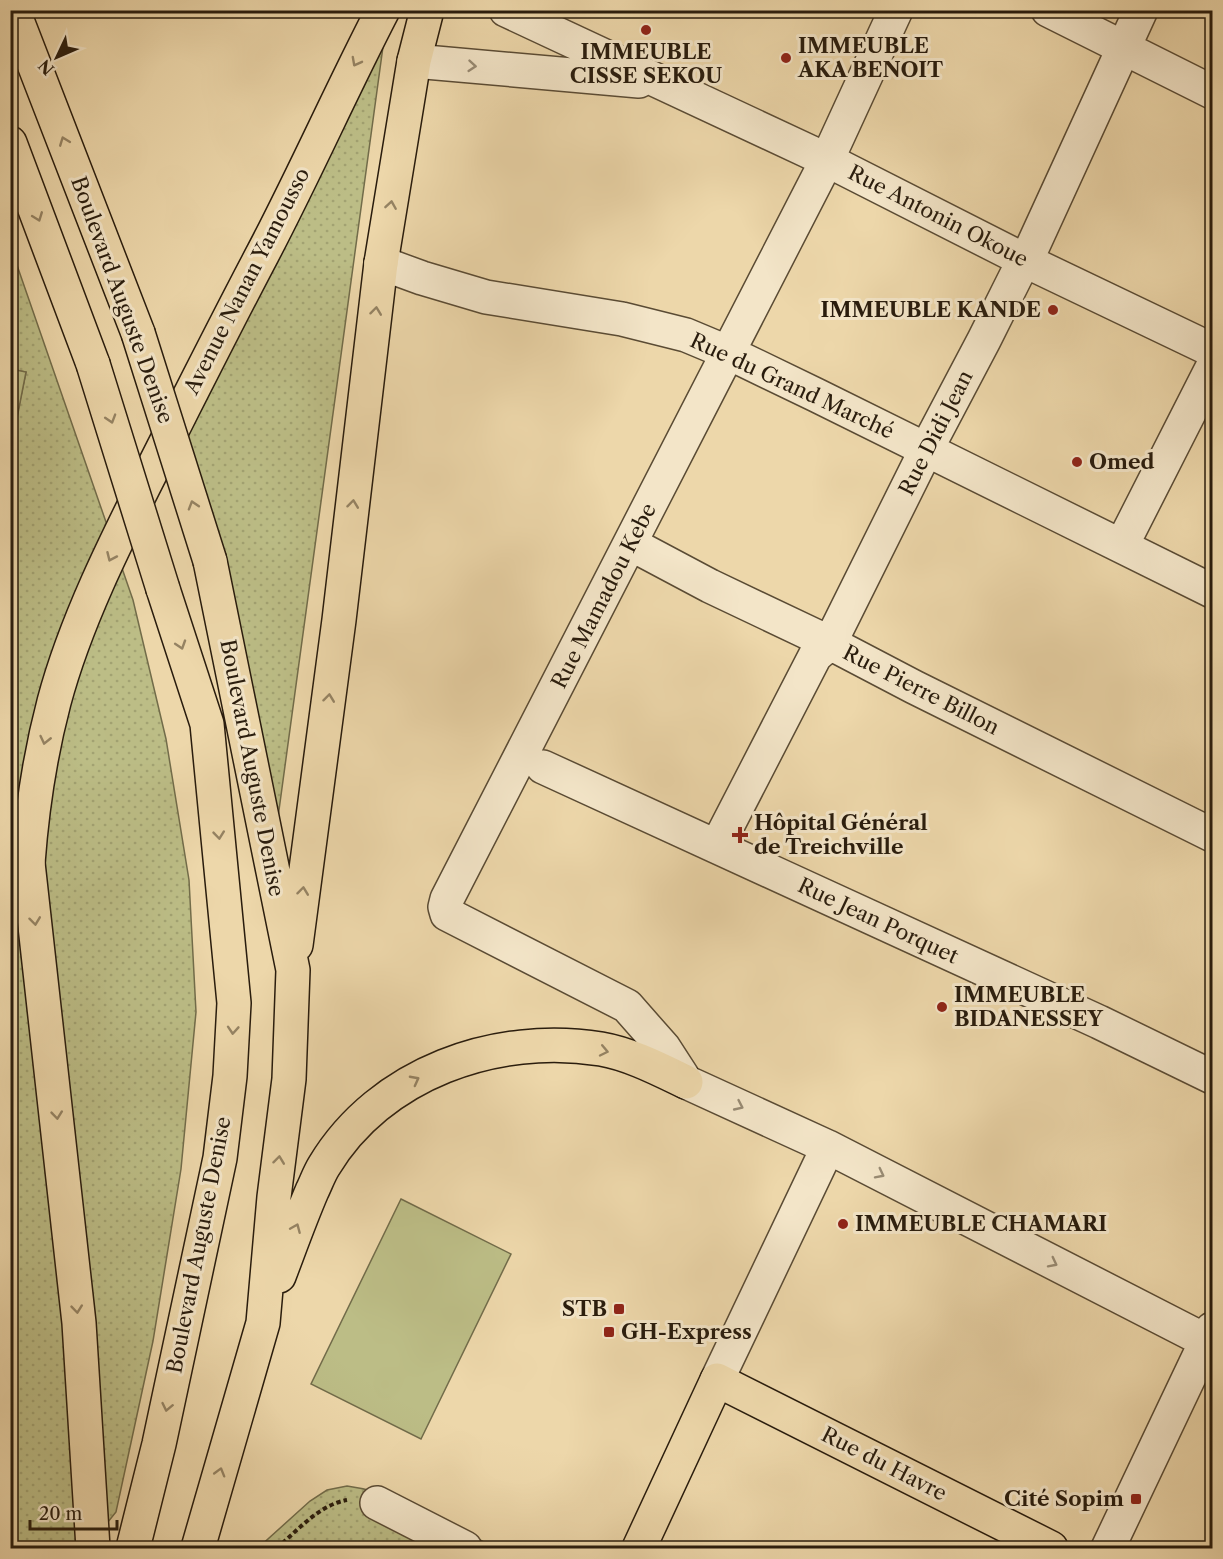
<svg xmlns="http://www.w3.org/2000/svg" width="1223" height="1559" viewBox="0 0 1223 1559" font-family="'Libre Caslon Text',serif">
  <defs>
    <pattern id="grass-dots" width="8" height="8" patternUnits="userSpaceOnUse" patternTransform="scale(1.5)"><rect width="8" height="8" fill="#bcbd86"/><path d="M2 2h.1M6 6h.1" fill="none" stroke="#a2a272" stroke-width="1.8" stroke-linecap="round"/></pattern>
  </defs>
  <rect width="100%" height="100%" fill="#edd7aa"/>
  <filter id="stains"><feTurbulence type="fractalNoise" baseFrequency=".00333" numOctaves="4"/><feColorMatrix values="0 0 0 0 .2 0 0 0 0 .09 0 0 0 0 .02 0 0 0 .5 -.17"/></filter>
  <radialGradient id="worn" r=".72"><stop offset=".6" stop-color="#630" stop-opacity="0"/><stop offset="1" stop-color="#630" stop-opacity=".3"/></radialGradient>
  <path fill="url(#grass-dots)" stroke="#726c4a" stroke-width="1.5" d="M385 32 273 854 175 433Z
    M10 245 133 600 166 739 189 880 196 1012 181 1169 153 1341 116 1512 87 1548H11L10 449 26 372 11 369 12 323Z
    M347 1486C401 1493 448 1523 495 1548H258L310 1501 327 1490Z"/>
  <path fill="#bcbd86" stroke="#726c4a" stroke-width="1.5" d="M11 369 26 372 11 449 10 369Z
    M401 1199 511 1254 421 1439 311 1384Z"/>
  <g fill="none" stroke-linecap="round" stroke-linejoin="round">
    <defs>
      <path id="minor" d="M506 10 827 160 1026 261 1212 350
        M896 10 827 160 447 899 445 907 447 914 627 1006 664 1048 686 1082 828 1147 1212 1344
        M1048 10 1212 92
        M414 61 639 81
        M381 263 422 278 486 297 622 319 686 335 729 353 816 395 1212 591
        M631 544 710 586 830 643 914 687 1212 835
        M1122 545 1212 368
        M543 767 1099 1022 1212 1077
        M717 846 815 656 830 643 926 450 984 340 1020 268 1026 261 1141 10
        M717 1380 828 1147
        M377 1503 465 1548
        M1108 1548 1212 1329"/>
      <path id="major" d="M381 263 414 61 427 10
        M10 861 28 863C32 809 40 755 54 702 75 623 115 543 152 470 189 397 225 325 263 253 305 173 341 91 383 10
        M639 1548 717 1380 1051 1548"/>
      <path id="highway" d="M13 10 138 333
        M10 143 93 364
        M28 863 79 1323 93 1548
        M296 945 339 620 381 263
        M279 1276C290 1247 300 1219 312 1191 316 1183 319 1174 324 1166 380 1073 496 1032 601 1049 630 1054 659 1069 686 1082
        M133 1548 159 1444 220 1158 230 1076 234 1003 207 724 163 589
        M198 1548 263 1323 274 1197 289 1079 293 970 210 561"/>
    </defs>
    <use href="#minor" stroke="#5a4b34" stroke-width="36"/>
    <use href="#major" stroke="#291c0d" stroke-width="36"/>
    <use href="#highway" stroke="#291c0d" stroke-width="36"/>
    <path stroke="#291c0d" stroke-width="4" stroke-dasharray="4.5 3" stroke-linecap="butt" d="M277 1548C298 1530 319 1505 347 1500"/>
    <use href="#minor" stroke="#f3e5c8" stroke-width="33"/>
    <use href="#major" stroke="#edd7aa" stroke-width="33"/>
    <use href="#highway" stroke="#edd7aa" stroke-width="33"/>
    <defs>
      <path id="highway-bridge" d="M138 333 210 561
        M93 364 163 589"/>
    </defs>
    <use href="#highway-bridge" stroke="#291c0d" stroke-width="36" stroke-linecap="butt"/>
    <use href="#highway-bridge" stroke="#edd7aa" stroke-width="33"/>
  </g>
  <defs><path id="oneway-chevron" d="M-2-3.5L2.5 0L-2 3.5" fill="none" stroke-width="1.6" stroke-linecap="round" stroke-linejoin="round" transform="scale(1.5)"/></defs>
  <g stroke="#958363">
    <use href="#oneway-chevron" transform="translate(356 62) rotate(118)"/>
    <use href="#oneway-chevron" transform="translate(64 141) rotate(-111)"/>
    <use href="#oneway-chevron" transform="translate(391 205) rotate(-81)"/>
    <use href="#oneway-chevron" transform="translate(38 217) rotate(69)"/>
    <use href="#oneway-chevron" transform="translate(376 311) rotate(-83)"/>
    <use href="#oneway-chevron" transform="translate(111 419) rotate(73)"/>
    <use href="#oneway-chevron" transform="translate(353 504) rotate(-83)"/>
    <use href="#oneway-chevron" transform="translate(193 505) rotate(-107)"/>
    <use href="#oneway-chevron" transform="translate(111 557) rotate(114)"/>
    <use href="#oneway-chevron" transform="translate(181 645) rotate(72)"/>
    <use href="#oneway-chevron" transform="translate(329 698) rotate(-83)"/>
    <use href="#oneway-chevron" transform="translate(45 740) rotate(103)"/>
    <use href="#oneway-chevron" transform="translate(219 835) rotate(84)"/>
    <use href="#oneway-chevron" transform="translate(303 891) rotate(-83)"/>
    <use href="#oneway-chevron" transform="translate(35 921) rotate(83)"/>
    <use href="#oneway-chevron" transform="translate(233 1030) rotate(94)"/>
    <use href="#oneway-chevron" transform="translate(604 1051) rotate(12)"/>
    <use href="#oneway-chevron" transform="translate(415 1080) rotate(-28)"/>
    <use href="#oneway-chevron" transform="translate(57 1115) rotate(84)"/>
    <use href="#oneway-chevron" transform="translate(279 1160) rotate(-83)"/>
    <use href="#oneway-chevron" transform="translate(296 1228) rotate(-67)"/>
    <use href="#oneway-chevron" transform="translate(77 1309) rotate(84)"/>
    <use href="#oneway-chevron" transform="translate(167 1407) rotate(102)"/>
    <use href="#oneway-chevron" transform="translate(220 1472) rotate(-74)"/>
  </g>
  <g stroke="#988b74">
    <use href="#oneway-chevron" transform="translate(472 66) rotate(5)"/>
    <use href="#oneway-chevron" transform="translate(739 1106) rotate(25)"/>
    <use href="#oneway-chevron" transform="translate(880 1174) rotate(27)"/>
    <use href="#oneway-chevron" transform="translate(1053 1263) rotate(27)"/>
  </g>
  <g fill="#8f2418" stroke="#f3e5c8" stroke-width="2">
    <circle cx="646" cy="30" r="6"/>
    <circle cx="786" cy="58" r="6"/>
    <circle cx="1053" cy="310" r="6"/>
    <circle cx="1077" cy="462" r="6"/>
    <path d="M737 826h6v6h6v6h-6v6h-6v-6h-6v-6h6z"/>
    <circle cx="942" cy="1007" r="6"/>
    <circle cx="843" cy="1224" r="6"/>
    <rect x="613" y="1303" width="12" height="12" rx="3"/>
    <rect x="603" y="1326" width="12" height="12" rx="3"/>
    <rect x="1130" y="1493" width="12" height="12" rx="3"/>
  </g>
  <g text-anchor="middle" stroke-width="6" stroke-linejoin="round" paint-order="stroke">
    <g font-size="21" font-weight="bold" fill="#291c0d" stroke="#f3e5c8" text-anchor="start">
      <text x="798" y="53">IMMEUBLE<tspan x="798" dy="24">AKA BENOIT</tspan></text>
      <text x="646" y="59" text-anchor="middle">IMMEUBLE<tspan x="646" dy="24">CISSE SEKOU</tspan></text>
      <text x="1041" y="317" text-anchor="end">IMMEUBLE KANDE</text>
      <text x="1089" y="469">Omed</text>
      <text x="754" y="830">Hôpital Général<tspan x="754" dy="24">de Treichville</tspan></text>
      <text x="954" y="1002">IMMEUBLE<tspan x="954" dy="24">BIDANESSEY</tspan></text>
      <text x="855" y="1231">IMMEUBLE CHAMARI</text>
      <text x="607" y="1316" text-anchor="end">STB</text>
      <text x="621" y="1339">GH-Express</text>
      <text x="1124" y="1506" text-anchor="end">Cité Sopim</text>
    </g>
    <g font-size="21" fill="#291c0d" stroke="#f3e5c8">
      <text transform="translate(938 216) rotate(27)" y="7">Rue Antonin Okoue</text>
      <text transform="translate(247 281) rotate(-63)" y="7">Avenue Nanan Yamousso</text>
      <text transform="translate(122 300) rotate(70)" y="7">Boulevard Auguste Denise</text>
      <text transform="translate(792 386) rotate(25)" y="7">Rue du Grand Marché</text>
      <text transform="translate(936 433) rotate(-63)" y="7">Rue Didi Jean</text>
      <text transform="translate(604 596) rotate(-63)" y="7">Rue Mamadou Kebe</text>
      <text transform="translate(921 690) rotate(27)" y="7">Rue Pierre Billon</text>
      <text transform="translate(252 768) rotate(79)" y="7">Boulevard Auguste Denise</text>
      <text transform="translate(878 921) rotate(25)" y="7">Rue Jean Porquet</text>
      <text transform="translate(199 1245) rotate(-79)" y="7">Boulevard Auguste Denise</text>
      <text transform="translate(884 1464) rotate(27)" y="7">Rue du Havre</text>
    </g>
  </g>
  <rect width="1223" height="1559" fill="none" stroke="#edd7aa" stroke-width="36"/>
  <rect x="12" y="12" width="1199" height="1535" fill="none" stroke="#291c0d" stroke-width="3"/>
  <rect x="18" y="18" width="1187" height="1523" fill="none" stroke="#291c0d" stroke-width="1.5"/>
  <g transform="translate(57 57) rotate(226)" stroke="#f3e5c8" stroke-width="4.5" paint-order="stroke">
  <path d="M0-4.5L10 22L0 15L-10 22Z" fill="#291c0d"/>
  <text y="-9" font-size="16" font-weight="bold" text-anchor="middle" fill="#291c0d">N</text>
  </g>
  <path d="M30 1520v9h87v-9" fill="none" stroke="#291c0d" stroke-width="3"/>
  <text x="39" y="1520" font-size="18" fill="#291c0d" stroke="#f3e5c8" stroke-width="4.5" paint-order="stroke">20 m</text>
  <rect width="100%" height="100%" filter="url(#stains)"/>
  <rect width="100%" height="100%" fill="url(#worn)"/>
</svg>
